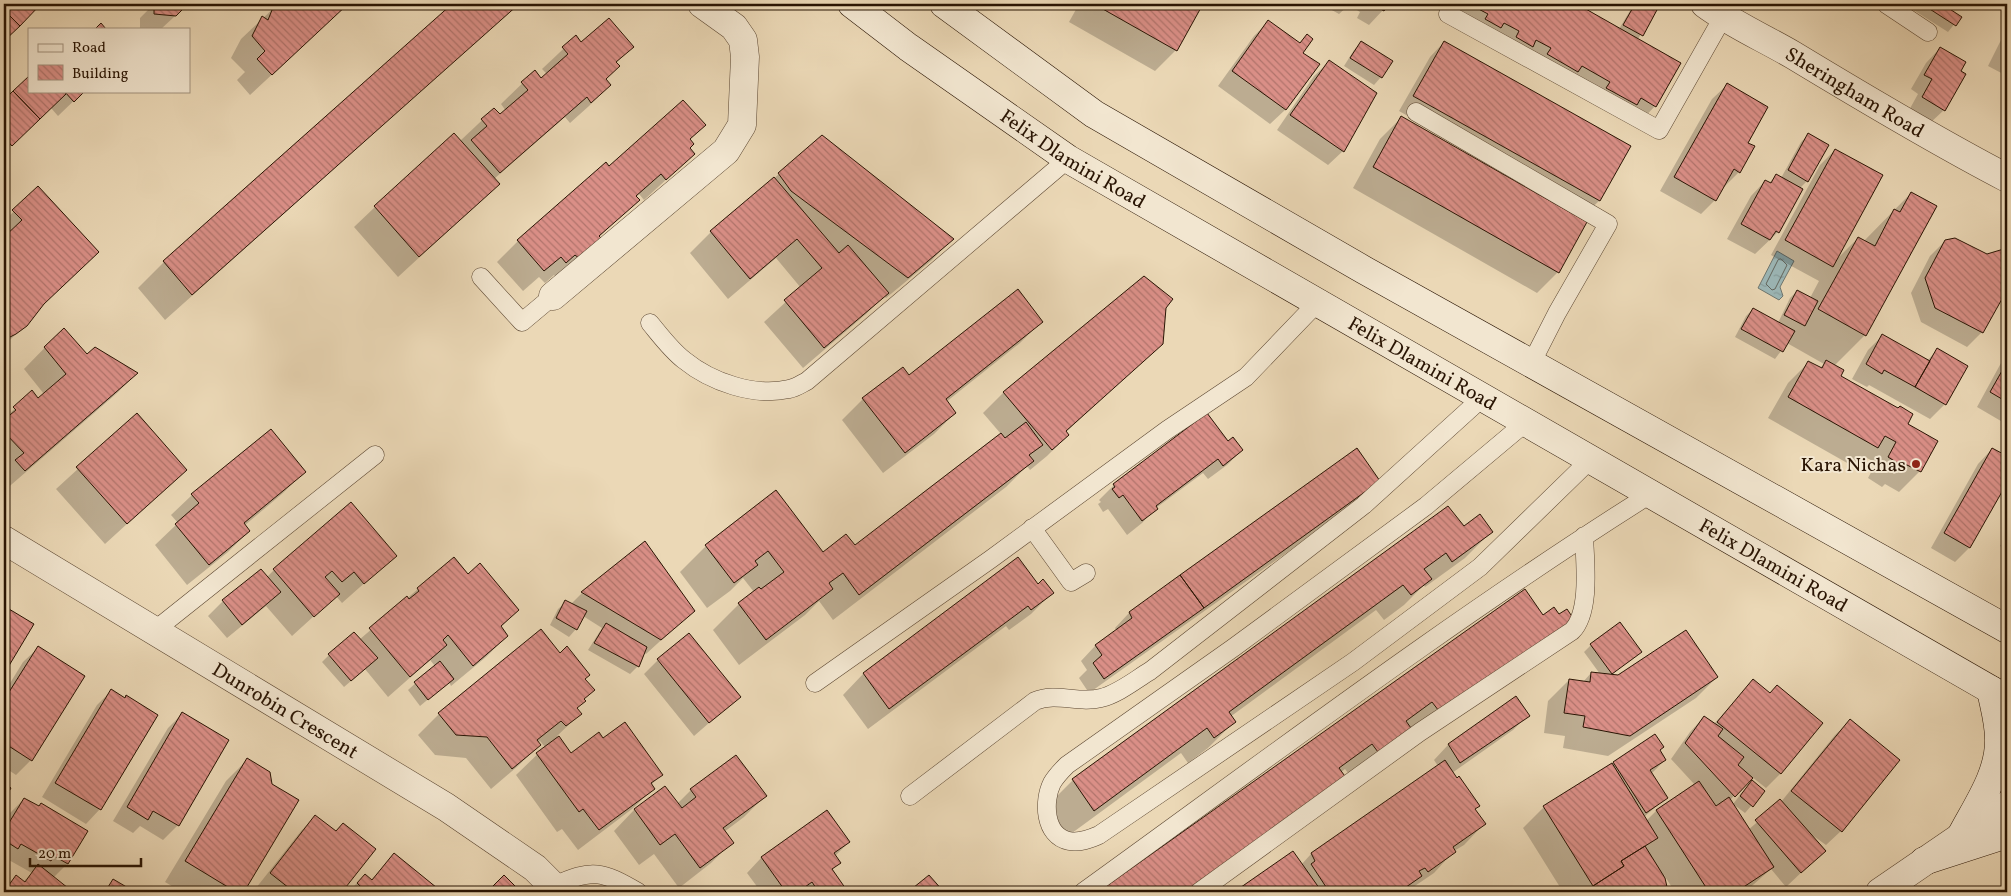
<svg xmlns="http://www.w3.org/2000/svg" width="2011" height="896" viewBox="0 0 2011 896" font-family="Vollkorn,serif">
  <defs>
    <pattern id="water-ripples" width="26" height="14" patternUnits="userSpaceOnUse" patternTransform="scale(1.25)"><rect width="26" height="14" fill="#9cb8b8"/><path d="M2 4q2-2 4 0t4 0M15 11q2-2 4 0t4 0" fill="none" stroke="#869d9d"/></pattern>
    <pattern id="building-back-hatch" width="6" height="6" patternUnits="userSpaceOnUse" patternTransform="scale(1.25)"><rect width="6" height="6" fill="#da8f87"/><path d="M-1 5l2 2M0 0l6 6M5-1l2 2" fill="none" stroke="#b1746c"/></pattern>
  </defs>
  <rect width="100%" height="100%" fill="#ebd8b6"/>
  <filter id="stains"><feTurbulence type="fractalNoise" baseFrequency=".004" numOctaves="4"/><feColorMatrix values="0 0 0 0 .2 0 0 0 0 .09 0 0 0 0 .02 0 0 0 .5 -.17"/></filter>
  <radialGradient id="worn" r=".72"><stop offset=".6" stop-color="#630" stop-opacity="0"/><stop offset="1" stop-color="#630" stop-opacity=".3"/></radialGradient>
  <path fill="url(#water-ripples)" stroke="#6e7670" d="M1777 251 1794 261 1780 287 1783 296 1779 300 1758 288Z"/>
  <path fill="#0003" d="M4 4H40L4 39Z
    M148 4H188L161 29 140 28V18L151 7Z
    M278 4H348L250 95 237 80 245 72 231 58 241 39Z
    M453 4H518L165 320 138 288 164 262Z
    M1079 4H1202L1176 50 1155 71 1069 22Z
    M1321 4H1387L1383 10 1369 25 1357 18 1360 12 1349 5 1339 14Z
    M1429 4H1579L1577 5 1619 29 1634 4H1647L1656 9 1638 39 1655 106 1641 121Z
    M1904 4H1940L1960 17 1948 32Z
    M1268 22 1299 44 1307 36 1302 53 1318 64 1285 110 1270 124 1218 86 1254 36Z
    M2007 28V76L1988 66Z
    M576 37 581 43 632 47 616 63 605 79 609 85 589 106 570 123 565 117 494 179 499 184 398 277 354 227 375 207 460 141 494 109 500 116 506 111 501 104 534 72 541 80 547 74 542 69Z
    M1444 42 1629 147 1599 201 1584 215 1399 111 1430 57Z
    M1361 43 1391 62 1381 77 1374 85 1344 66 1354 50Z
    M1940 48 1944 110 1929 124 1908 112 1918 94 1911 89 1926 63Z
    M1329 62 1343 151 1328 165 1277 130 1314 76Z
    M29 78V91H84L58 116 51 108 4 152V102Z
    M1727 85 1747 143 1739 172 1724 187 1723 186 1715 200 1701 214 1660 191 1712 99Z
    M1401 118 1558 272 1537 293 1353 188 1380 139Z
    M704 125 689 140 688 148 694 154 644 200 639 194 636 197 638 200 599 237 558 279 554 275 545 283 539 277 523 291 497 262 518 241 609 167Z
    M1808 135 1807 181 1800 188 1778 232 1755 254 1727 239 1751 196 1765 181 1769 183 1776 176 1781 178 1801 142Z
    M1835 150 1836 260 1858 238 1864 241 1911 193 1865 335 1834 366 1839 376 1906 424 1920 471 1899 492 1885 484 1882 487 1868 478 1876 463 1867 458 1856 468 1768 418 1788 383 1809 362 1820 368 1824 364 1787 343 1775 359 1735 337 1746 316 1753 309 1778 323 1790 298 1797 291 1810 298 1819 281 1771 255 1820 165Z
    M779 174 952 239 932 260 886 298 884 296 866 314 803 368 764 322 801 288 776 258 728 299 690 253 711 232Z
    M38 188 41 307 36 314 4 346V221Z
    M1945 241 1987 255 2007 249V288L1982 332 1967 347 1921 322 1911 293 1930 256Z
    M1164 308 1162 343 1066 432 1068 435 1047 456 1030 470 1027 466 1006 487 833 620 819 601 805 615 739 665 713 630 739 604 754 592 743 578 730 591 707 608 680 572 706 546 776 492 823 554 855 547 1001 434 983 413 1004 392Z
    M1041 322 1020 343 946 402 955 413 934 434 883 473 842 420 863 399 903 368 909 377Z
    M63 329 87 356 136 374 116 394 4 491V419L32 392 38 400 44 394 24 369Z
    M1882 336 1927 361 1937 350 1966 367 1945 404 1930 419 1869 385 1867 387 1852 379 1868 350Z
    M2007 352V423L2006 424 1977 407Z
    M1207 414 1228 443 1242 450 1227 465 1208 479 1203 473 1156 508 1142 523 1127 535 1108 509 1103 512 1098 504 1101 502 1099 500 1114 485Z
    M137 415 186 470 105 544 56 489Z
    M1357 449 1379 481 1358 502 1089 693 1079 678 1087 670 1081 661 1095 646 1117 631 1115 628 1129 613Z
    M1992 449 2007 458V481L1969 548 1955 562 1931 548 1978 464Z
    M304 472 283 493 244 526 249 531 228 552 187 585 155 545 178 523 171 515 192 495Z
    M1448 507 1463 528 1491 532 1465 558 1425 587 1424 585 1404 605 1384 620 1376 610 1230 717 1234 722 1208 748 1188 763 1181 753 1068 836 1047 806 1073 780Z
    M2007 534V550L2000 546Z
    M645 543 693 611 646 654 643 652 637 667 630 674 588 650 602 628 583 616 576 629 569 637 550 625 558 609 566 602 571 604 582 593Z
    M395 556 342 603 336 596 292 636 266 606 227 638 208 616 223 601 261 570 267 577 274 570Z
    M1018 559 1037 585 1052 593 1031 614 1009 630 1006 626 868 729 843 695 863 674Z
    M468 575 518 610 500 628 507 636 486 657 451 686 449 682 420 706 408 690 435 666 430 660 388 697 365 669 344 687 322 662 329 655 359 640 418 589Z
    M1525 591 1444 720 1351 777 1345 769 1197 892H1100Z
    M4 607 32 625 4 672Z
    M1591 645 1640 652 1610 676 1717 677 1696 698 1608 756 1563 748 1565 736 1544 733 1548 701 1569 680 1583 682 1591 673 1600 674 1584 652Z
    M38 648 31 760 16 775 4 767V693L23 662Z
    M560 655 584 679V701L576 709 580 714 557 736 571 755 603 739 662 774 651 785 653 789 632 809 578 850 562 829 557 832 516 775 545 747 540 741 538 743 539 745 518 766 491 789 466 758 435 755 418 735 439 714Z
    M658 660 740 696 694 736 644 674Z
    M1753 681 1770 694 1821 723 1780 774 1766 788 1752 777 1729 801 1748 830 1781 802 1835 735 1850 721 1841 831 1826 845 1808 832 1824 851 1786 887 1771 869 1745 892H1675L1664 875 1666 888 1668 892H1563L1523 828 1544 807 1655 736 1659 750 1665 760 1651 774 1666 798 1644 817 1646 821 1656 811 1695 785 1671 759 1690 732 1704 717 1714 724Z
    M111 691 100 809 86 824 42 797 97 705Z
    M1516 698 1528 715 1513 730 1452 773 1478 806 1474 810 1484 824 1464 845 1454 851 1434 873 1406 892H1236L1292 853 1301 865 1311 854 1438 766 1434 760 1448 745Z
    M182 714 178 825 163 840 140 826 133 833 113 821 168 728Z
    M247 760 271 784 298 801 243 892H182L165 882 226 781Z
    M665 788 677 804 691 790 765 796 744 817 724 832 732 842 711 863 679 888 654 854 639 865 614 831 634 810Z
    M1745 789 1764 791 1745 813 1733 804Z
    M24 799 87 832 67 864 53 878 71 892H4V889L17 877 23 882 32 873 7 859 4 862V823L9 814Z
    M827 812 849 842 835 856 839 863 831 871 846 892H761L747 873 761 858Z
    M315 817 335 832 374 850 341 892H262L256 888 301 831Z
    M394 855 440 892H348L365 875 371 880Z
    M113 881 133 892H103Z"/>
  <g fill="none" stroke-linecap="round" stroke-linejoin="round">
    <path stroke="#62665e" stroke-width="1" d="M1781 259 1787 265 1775 289 1772 290 1766 284 1778 260Z"/>
  </g>
  <path fill="url(#building-back-hatch)" stroke="#291403" d="M4 4H41L20 26 4 10Z
    M154 4H188L176 16 154 14Z
    M283 4H348L272 75 257 59 265 51 252 36 262 16 268 20 274 5 281 8Z
    M452 4H519L192 295 163 261Z
    M1094 4H1203L1177 51Z
    M1372 4H1389L1384 11Z
    M1469 4H1577L1681 63 1656 107 1641 98 1637 105 1606 88 1610 82 1582 66 1578 72 1547 54 1551 48 1536 40 1533 47 1516 37 1519 31 1504 23 1501 28 1485 19 1488 14Z
    M1635 4H1650L1658 8 1643 36 1623 25Z
    M1922 4H1942L1962 17 1956 26Z
    M4 10 20 26 4 41Z
    M609 18 634 47 616 62 620 66 606 79 611 85 591 103 587 97 500 173 471 140 487 126 481 119 494 108 500 114 528 90 521 82 535 70 541 78 568 54 562 47 576 35 581 42Z
    M1268 20 1300 43 1307 34 1313 39 1303 53 1320 64 1286 110 1232 71Z
    M101 23 106 29H95Z
    M1361 41 1393 61 1382 78 1350 58Z
    M1444 41 1631 146 1600 201 1413 96Z
    M1940 47 1966 62 1961 71 1966 74 1945 111 1922 97 1932 79 1924 75Z
    M1329 60 1377 93 1344 152 1290 115Z
    M29 76V91H64L66 94 40 119 13 91Z
    M1727 83 1768 107 1748 143 1755 146 1740 173 1734 169 1716 201 1674 177Z
    M13 91 40 119 12 146 4 137V100Z
    M64 91H85L74 102Z
    M683 100 706 125 690 139 694 144 690 148 695 154 666 180 661 174 636 196 640 200 599 236 602 239 580 259 575 255 566 263 561 257 544 271 517 240 606 162 609 166Z
    M1401 116 1587 222 1559 273 1373 167Z
    M454 133 500 184 419 257 374 206Z
    M1808 133 1829 145 1808 182 1788 170Z
    M822 135 954 239 908 278 791 191 778 173Z
    M1835 149 1883 175 1833 267 1785 240Z
    M1776 174 1803 189 1779 233 1776 231 1770 240 1741 224 1765 180 1771 183Z
    M774 177 839 253 848 245 889 293 824 348 784 300 822 268 797 239 750 279 710 231Z
    M38 186 99 252 44 304 27 326 16 334 4 340V237L22 220 12 210Z
    M1911 192 1937 206 1866 336 1818 309 1858 237 1875 246 1894 209 1900 212Z
    M1955 238 1987 254 2007 248V290L1983 333 1935 308 1925 278 1945 240Z
    M1144 276 1173 299 1166 308 1163 344 1066 431 1069 435 1052 450 1003 392Z
    M1018 289 1043 322 946 399 956 413 905 453 862 398 903 367 909 375Z
    M1797 290 1818 301 1805 326 1784 315Z
    M1753 308 1795 331 1783 352 1741 329Z
    M64 328 87 354 95 347 138 373 25 471 15 460 24 453 4 432V417L5 419 16 410 13 407 32 390 38 398 66 374 44 347Z
    M1882 334 1930 361 1915 387 1884 370 1882 374 1866 364Z
    M1937 348 1968 366 1946 405 1915 387Z
    M1826 360 1844 370 1841 376 1898 408 1900 406 1913 414 1908 424 1938 441 1921 472 1905 464 1904 467 1888 457 1896 442 1885 436 1878 448 1788 397 1808 361 1822 368Z
    M2007 362V402L1990 392Z
    M137 413 187 470 127 524 76 467Z
    M1207 413 1228 441 1233 437 1243 450 1223 466 1218 459 1156 506 1158 509 1142 521 1123 495 1119 498 1112 489 1115 487 1113 484Z
    M1026 422 1043 445 1029 455 1034 461 859 595 843 573 829 583 833 589 766 640 738 603 759 587 761 589 784 572 768 551 755 561 758 565 734 583 705 545 776 490 823 552 846 534 855 545 1001 433 1005 438Z
    M271 429 306 472 244 523 250 531 209 565 175 524 199 503 191 494Z
    M1357 448 1380 481 1204 608 1180 575Z
    M1992 448 2007 456V483L1970 548 1944 533Z
    M351 502 397 556 364 584 354 572 342 582 332 571 325 577 340 594 314 617 273 569Z
    M1448 506 1464 526 1480 514 1493 532 1452 562 1446 553 1424 569 1432 579 1411 595 1403 585 1229 712 1236 722 1214 738 1207 728 1094 811 1072 779Z
    M645 541 695 611 661 640 581 592Z
    M454 557 468 574 480 563 519 610 501 626 508 636 473 666 448 635 443 640 447 645 410 677 369 628 407 596 409 599 419 591 417 588Z
    M1018 557 1038 584 1043 579 1054 593 1031 610 1028 606 889 709 863 673Z
    M261 569 281 592 242 625 222 600Z
    M1180 575 1204 608 1104 679 1093 663 1102 655 1095 645 1132 618 1129 612Z
    M1525 589 1543 615 1554 607 1559 614 1567 609 1575 621 1442 715 1432 702 1406 721 1411 728 1378 752 1372 744 1339 768 1347 779 1188 892H1098Z
    M565 600 587 611 577 630 556 618Z
    M4 606 34 624 4 674Z
    M1620 622 1642 652 1612 674 1590 644Z
    M606 623 647 647 639 667 594 643Z
    M541 629 560 653 567 646 590 675 585 679 595 690 584 699 586 701 577 708 582 714 566 726 561 721 537 740 541 745 512 769 487 737 456 735 438 713Z
    M1686 630 1718 677 1630 736 1583 727 1585 716 1564 713 1569 679 1590 682 1591 672 1618 675Z
    M354 632 378 658 351 681 328 654Z
    M689 633 741 697 709 723 657 659Z
    M38 646 85 676 32 761 4 743V700Z
    M440 661 454 679 428 700 414 682Z
    M1753 679 1770 693 1777 685 1823 723 1781 774 1717 722Z
    M111 689 125 698 126 695 158 715 101 810 55 783Z
    M1516 696 1530 716 1460 763 1448 744Z
    M182 712 229 740 179 826 153 811 148 820 127 807Z
    M1704 716 1723 729 1718 736 1744 757 1738 765 1753 778 1735 797 1685 743Z
    M1850 719 1900 760 1842 832 1791 791Z
    M625 722 663 775 651 783 655 789 599 830 583 809 579 812 536 753 559 736 571 753 599 732 603 738Z
    M1655 734 1664 747 1660 750 1666 760 1650 770 1668 798 1646 813 1613 762Z
    M736 755 767 796 723 828 734 843 700 868 675 834 660 845 634 809 665 786 682 808 696 797 690 789Z
    M247 758 270 772 272 784 299 800 244 892H236L185 861Z
    M1445 760 1457 778 1459 776 1480 806 1475 809 1486 824 1453 847 1456 852 1428 872 1425 868 1419 871 1422 876 1399 892H1394L1392 890 1388 892H1337L1333 887 1328 890 1311 864 1315 861 1311 853Z
    M1612 763 1658 838 1621 861 1624 866 1593 886 1543 806Z
    M1752 780 1765 791 1753 807 1740 796Z
    M1699 781 1716 806 1729 797 1774 867 1736 892H1728L1726 890 1722 892H1709L1656 810Z
    M4 783 11 788 4 800Z
    M24 798 39 806 41 803 88 831 68 864 54 856 51 861 21 844 18 849 4 840V831Z
    M1780 799 1826 851 1801 873 1755 820Z
    M827 810 850 842 834 853 841 863 832 869 848 892H811L816 888 812 882 798 892H786L761 857Z
    M315 815 336 831 343 823 376 849 342 892H294L270 873Z
    M1645 846 1665 878 1667 887 1670 892H1597L1593 886 1624 866 1621 861Z
    M1293 851 1322 892H1234Z
    M394 853 442 892H357L361 887 357 883 365 874 372 880Z
    M38 864 73 892H4L16 875 25 882Z
    M504 875 521 892H487Z
    M929 875 944 892H908Z
    M113 879 135 892H105Z"/>
  <g fill="none" stroke-linecap="round" stroke-linejoin="round">
    <defs>
      <path id="lane" d="M1886 4 1928 32
        M1448 14 1659 130 1723 17
        M1416 112 1608 224 1557 313 1531 364
        M481 277 522 322 553 296
        M650 323C660 335 671 350 684 360 711 382 754 397 789 389 796 388 801 384 807 381L1068 159
        M1525 423 1426 506 1233 648 1067 765C1062 770 1056 776 1052 783 1043 801 1044 836 1069 841 1080 843 1090 839 1099 835L1353 662 1480 567 1590 460
        M1032 528 1071 582 1086 573
        M154 631 375 455
        M815 683 991 559 1167 430 1246 377 1317 303
        M910 796 1035 701C1057 692 1079 704 1101 698 1118 694 1135 680 1150 671L1364 505 1482 398
        M554 886C592 868 602 871 638 892
        M1083 892C1270 757 1454 618 1649 495
        M1199 892 1420 732 1572 631C1591 612 1585 562 1584 536"/>
      <g id="street">
        <path id="s1" d="M1705 4C1732 24 1764 38 1793 55 1864 98 1934 140 2007 178"/>
        <path d="M553 296 726 151 742 125 745 57 743 40 734 27 702 4"/>
        <path id="s2" d="M4 540 446 807 535 868 559 892"/>
        <path d="M1880 892 2007 805"/>
      </g>
      <g id="secondary">
        <path id="s3" d="M852 4 908 47 1068 159 2007 699"/>
        <path d="M944 4 1094 114 1364 270 2007 629"/>
        <path d="M1961 836C1976 807 2000 774 1999 739 1999 722 1994 706 1991 690"/>
        <path d="M1924 861 2007 834"/>
      </g>
    </defs>
    <use href="#lane" stroke="#5a4530" stroke-width="19"/>
    <use href="#street" stroke="#5a4530" stroke-width="29"/>
    <use href="#secondary" stroke="#291403" stroke-width="29"/>
    <use href="#lane" stroke="#f2e6d0" stroke-width="18"/>
    <use href="#street" stroke="#f2e6d0" stroke-width="28"/>
    <use href="#secondary" stroke="#f2e6d0" stroke-width="28"/>
  </g>
  <circle fill="#8f2418" stroke="#f2e6d0" stroke-width="2" cx="1916" cy="464" r="5"/>
  <g text-anchor="middle" stroke-width="4" stroke-linejoin="round" paint-order="stroke">
    <g font-size="20" fill="#291403" stroke="#f2e6d0">
      <text dy="7" stroke="none"><textPath href="#s1" startOffset="174">Sheringham Road</textPath></text>
      <text dy="7" stroke="none"><textPath href="#s3" startOffset="270">Felix Dlamini Road</textPath></text>
      <text dy="7" stroke="none"><textPath href="#s3" startOffset="675">Felix Dlamini Road</textPath></text>
      <text dy="7" stroke="none"><textPath href="#s3" startOffset="1080">Felix Dlamini Road</textPath></text>
      <text dy="7" stroke="none"><textPath href="#s2" startOffset="329">Dunrobin Crescent</textPath></text>
    </g>
    <g font-size="20" fill="#291403" stroke="#f2e6d0" text-anchor="end">
      <text x="1906" y="471">Kara Nichas</text>
    </g>
  </g>
  <rect width="2011" height="896" fill="none" stroke="#ebd8b6" stroke-width="20"/>
  <rect x="5" y="5" width="2001" height="886" fill="none" stroke="#291403" stroke-width="2.5"/>
  <rect x="10" y="10" width="1991" height="876" fill="none" stroke="#291403"/>
  <rect x="28" y="28" width="162" height="65" fill="#f2e6d0" stroke="#a2927e"/>
  <rect x="38" y="44" width="25" height="8" fill="#f2e6d0" stroke="#a2927e"/>
  <text x="72" y="52" font-size="15" fill="#291403">Road</text>
  <rect x="38" y="65" width="25" height="15" fill="url(#building-back-hatch)" stroke="#a2927e"/>
  <text x="72" y="78" font-size="15" fill="#291403">Building</text>
  <path d="M30 858v8h111v-8" fill="none" stroke="#291403" stroke-width="2.5"/>
  <text x="38" y="858" font-size="15" fill="#291403" stroke="#f2e6d0" stroke-width="4" paint-order="stroke">20 m</text>
  <rect width="100%" height="100%" filter="url(#stains)"/>
  <rect width="100%" height="100%" fill="url(#worn)"/>
</svg>
